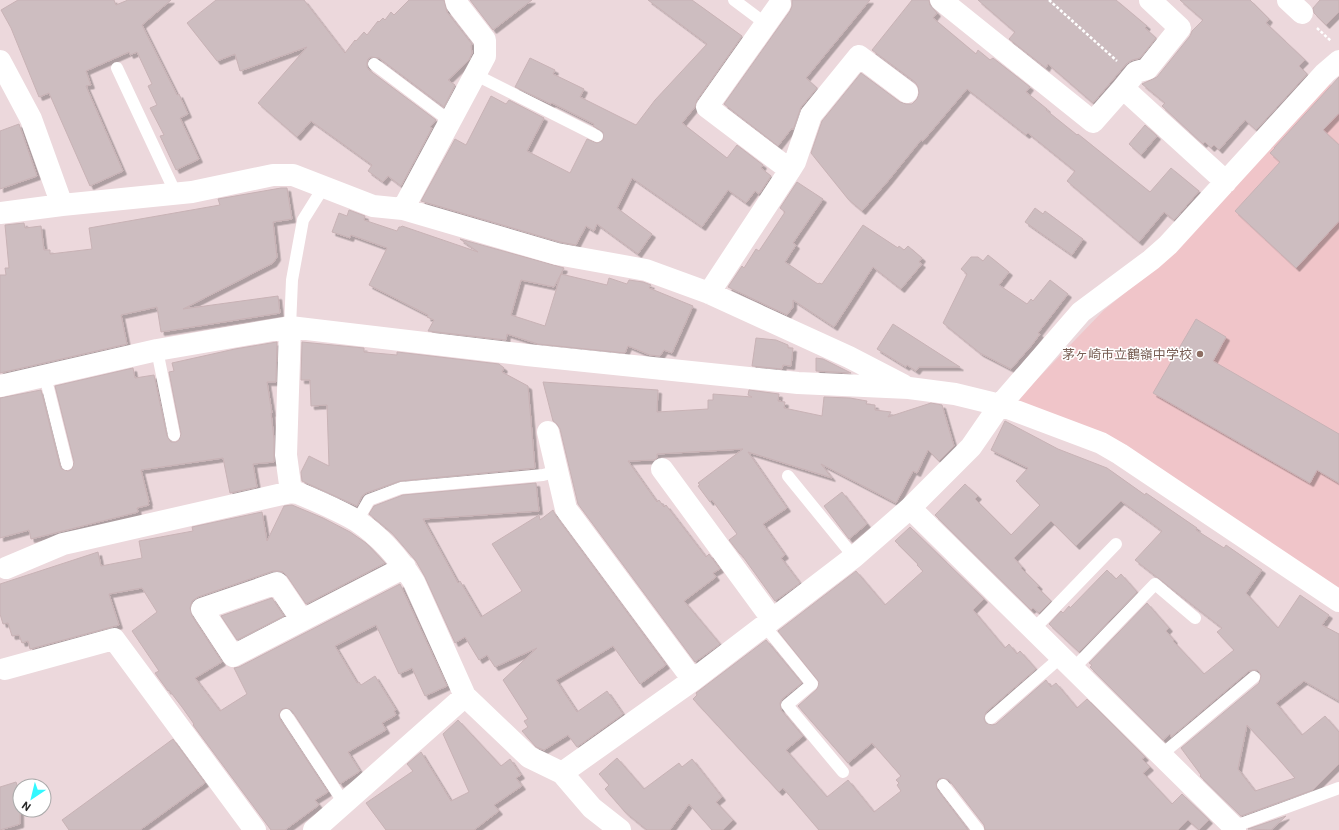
<svg xmlns="http://www.w3.org/2000/svg" width="1339" height="830" viewBox="0 0 1339 830" font-family="Roboto,'Noto Sans JP',sans-serif">
  <defs>
    <filter id="shadow"><feDropShadow dx="3.5" dy="3.5" stdDeviation="0" flood-color="#0004"/></filter>
  </defs>
  <rect width="100%" height="100%" fill="#ecd8dc"/>
  <path fill="#f0c5c9" d="M1327 80 1339 96V589L1021 405 1019 398 1104 310 1169 257Z"/>
  <path fill="#cdbdc0" stroke="#c8b2b5" fill-rule="evenodd" filter="url(#shadow)" d="M18 0H114L116 5 128 0H171L142 25 177 95 179 94 188 114 180 118 199 159 176 170 160 136 164 135 150 108 157 105 148 86 152 84 137 52 130 55 129 52 86 71 91 85 86 86 123 171 90 186 49 93 39 97 11 28 1 10Z
    M216 0H304L345 53 355 40 356 41 364 32 367 35 378 21 379 22 383 18 385 20 391 12 394 15 409 0H444L447 12 472 44 471 46 472 53 469 60 448 80 455 85 444 107 379 58 371 57 368 59 367 63V67L369 70 436 120 430 127 432 128 401 186 388 176 383 182 368 171 372 165 311 121 297 137 258 103 307 47 240 71 235 54 217 61 187 23Z
    M470 0H532L493 30Z
    M648 0H692L742 36 697 100 695 107 682 123 727 158 737 145 763 165 761 168 771 176 759 194 755 191 746 203 728 190 702 227 632 178 617 208 652 234 638 254 597 224 594 231 586 226 576 245 560 242 421 201 455 139 466 145 491 96 506 104 509 100 544 118 527 151 570 173 587 139 597 143 603 140V132L593 126 594 124 552 103 551 104 515 87 530 58 555 70 553 74 584 89 580 97 636 125 655 100 707 44Z
    M792 0H870L806 78 817 88 801 107 793 130 792 128 778 146 724 104 790 11 792 6Z
    M912 0H929L930 5 937 13 933 18 976 54 978 50 990 60 993 58 1030 87 1026 92 1047 109 1046 110 1077 135 1078 134 1150 192 1171 168 1199 191 1174 220 1164 212 1139 242 1067 181 1075 171 1028 133 1026 135 967 89 923 141 921 140 888 181 862 211 848 199 811 153 822 121 861 73 900 102 906 104H912L917 99 919 93 918 87 915 82 872 50Z
    M978 0H1116L1147 26 1145 28 1156 38 1140 58 1132 60 1126 64 1093 103 1048 64 1046 68 1009 39 1015 32Z
    M1180 0H1250L1269 19 1266 23 1305 60 1299 66 1307 74 1256 130 1245 120 1219 150 1214 145 1211 148 1205 142 1203 144 1162 106 1165 103 1142 84 1157 77 1190 36 1192 31 1203 20Z
    M1320 0H1339V12L1326 25 1314 13 1313 8Z
    M1339 77V113L1323 130 1339 145V221L1296 268 1235 211 1280 162 1270 153 1275 148H1274Z
    M19 124 37 176 0 189V131Z
    M1145 125 1157 136 1141 155 1129 144Z
    M797 182 823 199 793 243 796 245 785 262 818 284 819 283 822 284 863 225 898 248 899 246 904 250 908 246 922 258 919 262 922 264 901 289 873 267 834 327 793 300V307L787 315 728 287 742 266 744 268 756 249 759 251 785 212 780 208Z
    M281 188H287L292 219 273 222 277 257 273 263 183 309 278 296 280 313 161 332 157 307 121 315 127 344 0 373V275H6L5 268H9L5 225 24 223 25 228 41 226 44 250H50V254L92 249 89 228 220 205 218 199Z
    M1035 208 1043 214 1045 211 1083 239 1072 255 1025 222Z
    M349 210 365 216 364 220 397 231 399 227H401L402 226 478 252 460 239 564 268 554 287 521 280 511 315 545 326 561 274 607 285 609 278 627 284 629 280 643 282 651 285 649 288 693 306 672 353 664 350 660 356 650 355 628 346 625 353 538 344 507 334 506 340 428 331 434 320 427 317 428 315 369 285 387 248 351 235 350 238 332 232 339 213 347 216Z
    M988 255 1009 272 999 285 1027 304 1031 299 1033 301 1050 280 1068 294 1038 333 1040 334 1031 346 1011 369 980 353 943 323 967 274 961 269 971 257H978L983 261Z
    M1196 319 1226 337 1213 361 1339 434V483L1317 470 1310 483 1153 393Z
    M893 324 960 367H919L916 371 907 365 906 367 877 349Z
    M756 338 776 340 788 345V348H793L791 366 783 365 782 369 752 366Z
    M277 342 276 382H267L272 413H271L274 439V462L253 464 257 487 230 493 223 458 141 470 149 502H148L149 505 137 508 138 512 31 539 29 530 0 538V398L41 390 60 466 62 469 68 471 72 469 74 462 55 386 133 368 135 378 154 375 167 436 171 442H176L179 440 181 434 169 372 174 371 172 363 235 349Z
    M302 342 364 348V352L397 355V352L499 364 504 368 502 372 528 386 535 468 400 481 366 493 362 496 357 506 302 481 301 472 309 456 329 466 327 405 311 406 310 380H301Z
    M816 358 823 359 851 373 816 371Z
    M543 382 658 390 657 412 708 409V400H713V394L752 397 748 395 749 390 779 394 778 401 785 402 784 408 822 416 824 397 850 398 867 401 866 404 875 405V410L891 412 888 417 931 403 942 405 954 446 939 461 928 450 917 473 913 471 896 503 821 464 832 478 748 452 787 508 763 524 785 555 781 558 800 583 775 601 741 554H740L729 540 737 534 712 500 710 502 698 486 700 485 698 483 743 449 657 454V458L654 460 628 461 657 502 659 500 664 507 666 505 706 557 709 554 720 569 713 573 716 577 684 601 720 644 695 662 578 504 560 429 557 424 553 421Z
    M1005 421 1058 449 1107 468 1145 495 1146 493 1197 528 1196 530 1224 548 1226 545 1262 570 1246 593 1278 628 1300 595 1329 615 1322 625 1339 634V701L1304 681 1276 703 1302 735 1325 716 1339 732V764L1313 790 1241 816 1200 776 1201 775 1181 748 1259 683 1261 676 1260 673 1257 670H1253L1249 671 1171 737 1170 734 1163 740 1090 667 1092 665 1089 663 1147 603 1169 628 1166 631 1174 640 1173 641 1204 674 1234 650 1217 632 1222 628 1135 560 1162 531 1146 519 1121 501 1076 546 1051 521 1014 558 1022 567 1021 568 1039 586 1037 587 1051 601 1039 613 1033 608 1031 610 935 515 965 484 978 496 975 499 1011 535 1040 505 1016 481 1028 468 991 450ZM1247 725 1275 755 1295 778 1255 791 1238 769Z
    M536 483 539 511 423 519 458 583 460 581 481 617 522 591 492 544 539 515 540 520 553 510 556 516 666 665 640 684 613 646 556 680 577 712 607 691 623 714 577 747 568 735 544 750 536 747 522 731 528 727 524 721 528 719 503 680 537 648 495 667 487 655 479 660 465 637 455 643 425 577 416 561 391 532 369 514 374 506 403 495Z
    M842 492 867 524 849 539 824 506Z
    M292 505 323 518 350 532 366 543 385 563 306 604 287 576 283 572 278 571H273L198 597 192 601 190 608 192 616 222 662 195 678 220 711 247 694 234 668 239 667 400 584 447 686 425 696 412 668 399 674 376 625 335 646 357 683 359 682 361 685 375 676 396 710 394 711 396 715 382 723 386 730 348 752 360 771 340 784 292 711 286 708 282 709 279 715 280 719 328 792 315 800 319 805 285 830H271L193 725 194 724 182 707 169 690 168 691 155 673 159 671 132 631 157 612 142 588 109 594 119 625 30 649 28 641 22 643 19 635 12 636 8 623 3 624 0 614V584L98 552 101 566 142 558 139 541 193 531 192 527 262 512 267 541 284 506Z
    M910 527 984 599 973 610 1005 648 1009 644 1017 654 1020 651 1036 669 986 712 984 719 986 723 992 725 996 724 1046 680 1051 687 1056 683 1077 708 1087 699 1145 757 1142 759 1150 767 1143 773 1172 804 1182 794 1209 820 1199 830 1188 820 1178 830H985L984 825 949 780 942 778 939 779 936 782 937 789 968 830H819L783 788 779 792 693 699 697 695 696 693 766 640 802 683 782 699 780 703 781 710 803 736 786 750 827 797 848 780 874 812 901 791 897 785 899 783 896 780 901 776 872 743 848 763 798 706 817 689 819 682 778 631 856 571 885 605 923 571 917 565 918 564 895 541Z
    M1107 570 1116 579 1121 574 1137 592 1079 652 1049 624 1061 611 1063 613 1069 606 1070 608Z
    M272 598 284 616 237 640 221 616Z
    M458 720 501 766 510 759 521 775 516 778 522 786 494 805 499 811 474 830H386L366 803 413 771 407 764 421 752 451 801 469 792 443 734Z
    M173 739 205 783 140 830H69L62 820Z
    M617 758 644 789 679 763 682 767 692 759 722 797 716 802 733 820 723 830H712L689 804 670 830H647L625 812 605 789 609 785 599 774Z
    M16 782 20 794V824L0 830V787Z
    M1286 816 1271 830 1248 829Z"/>
  <g fill="none" stroke-linecap="round" stroke-linejoin="round">
    <path stroke="#fff" stroke-width="2.5" stroke-dasharray="3 2" stroke-linecap="butt" d="M1049 0 1117 61
      M1317 28 1331 41"/>
    <path stroke="#fff" stroke-width="12" d="M734 0 766 24
      M374 64 451 122
      M117 68 176 194
      M476 75 597 136
      M290 327 292 280 303 220 323 188
      M157 350 174 435
      M45 376 67 464
      M788 476 854 557
      M357 521 369 500 401 488 543 475 558 471
      M764 625 812 684 787 705 843 772
      M1033 630 1116 544
      M1073 669 1155 584 1195 618
      M286 715 344 803
      M991 718 1061 657
      M1161 755 1254 677
      M943 785 978 830
      M1230 828 1339 788"/>
    <path stroke="#fff" stroke-width="22" d="M941 0 1093 122 1123 88 1226 182
      M1288 0 1302 13
      M780 4 707 107 790 170
      M0 61 31 119 62 205
      M1123 88 1136 72 1147 69 1180 28 1150 0
      M403 209 485 56V40L457 4 456 0
      M0 213 62 205 192 192 273 175H293L373 206 403 209 557 254 646 270 709 293 849 357 903 385
      M709 293 790 170 795 162 811 115 859 56 907 92
      M290 327 286 455 291 492
      M0 386 157 350 290 327 527 355 798 383 909 388 955 394 1000 405 1101 443 1120 454 1339 601
      M548 432 566 509 693 680
      M662 469 772 619
      M910 508 1234 827 1235 830
      M6 568 63 544 81 540 291 492 298 493C317 501 340 511 357 521 381 537 399 558 414 582L465 696 529 757 562 773 592 808 620 830
      M302 620 277 583 202 609 233 656 405 567
      M5 669 114 639 255 830
      M562 773 693 680 854 557 910 508 971 447 1000 405 1081 312 1151 260 1168 245 1325 73 1339 61
      M314 830 465 696"/>
  </g>
  <circle fill="#8d6e63" stroke="#fff" stroke-width="1.5" cx="1200" cy="354" r="4"/>
  <g text-anchor="middle" stroke-width="3" stroke-linejoin="round" paint-order="stroke">
    <g font-size="13" fill="#785e54" stroke="#fff" text-anchor="end">
      <text x="1192" y="359">茅ヶ崎市立鶴嶺中学校</text>
    </g>
  </g>
  <g transform="translate(32 798) rotate(215)"><circle r="19" fill="#ffffff" stroke="#a9a9a9"/>
  <path d="M0-3L7 15L0 10L-7 15Z" fill="#32f8ff"/>
  <text y="-6" font-size="11" font-weight="bold" text-anchor="middle" fill="#282828">N</text>
  </g>
</svg>
